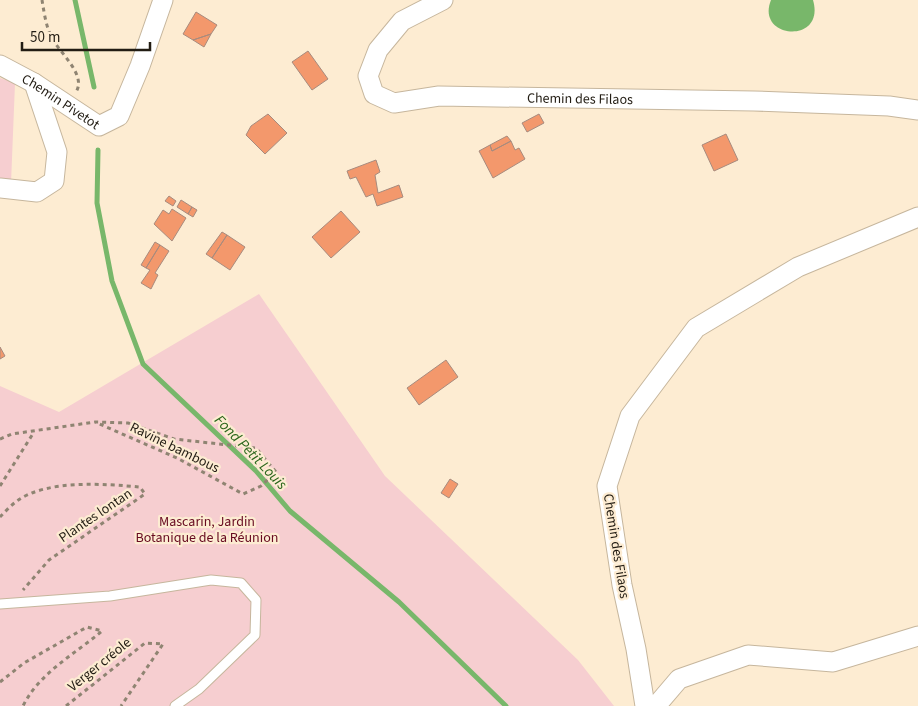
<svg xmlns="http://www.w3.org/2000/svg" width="918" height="706" viewBox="0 0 918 706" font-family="'Source Sans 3',sans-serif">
  <rect width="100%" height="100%" fill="#fdecd2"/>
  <path fill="#f6ced0" d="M0 78 15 83 11 183 0 181Z
    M259 294 385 476 578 660 614 706H0V386L59 412Z"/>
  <path fill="#78b76a" d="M771 0H813C826 45 755 39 771 0Z"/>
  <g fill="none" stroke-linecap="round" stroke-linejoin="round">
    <path stroke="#78b76a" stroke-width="5" d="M75 0 94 87
      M98 150 97 203 112 281 143 364 256 471 290 511 399 602 506 706"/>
  </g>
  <path fill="#f3986c" stroke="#a78b7e" d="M196 12 217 25 211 34 193 40 183 34Z
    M211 34 204 47 193 40Z
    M308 51 328 79 312 90 292 62Z
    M268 114 287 133 265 154 246 135 251 126Z
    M539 114 544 123 527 132 522 123Z
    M726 134 738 160 714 171 702 145Z
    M507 136 511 141 492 151 490 145Z
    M511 141 515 150 519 148 525 159 493 178 479 151 490 145 492 151Z
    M376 160 380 172 375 175 378 193 399 185 403 197 377 206 373 194 366 197 356 177 350 179 347 171Z
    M169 196 176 201 173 206 165 201Z
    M181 200 192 207 188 214 177 207Z
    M192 207 197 210 193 217 188 214Z
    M172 209 186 218 172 241 154 224 163 210 169 214Z
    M341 211 360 232 331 258 312 237Z
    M222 232 227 235 212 258 206 254Z
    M227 235 245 247 230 270 212 258Z
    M155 242 160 245 146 268 141 265Z
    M160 245 169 251 155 273 158 275 151 289 141 283 150 270 146 268Z
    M0 347 5 356 0 359Z
    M446 360 458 377 419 405 407 388Z
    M450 479 458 484 449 498 441 493Z"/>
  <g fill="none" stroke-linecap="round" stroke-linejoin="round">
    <defs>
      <path id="service" d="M0 604 110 596 211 580 241 583 256 600 255 635 199 689 175 706"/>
      <g id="minor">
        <path id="s1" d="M443 0 402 21 378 50 368 76 374 94 394 103 439 96 754 101 889 106 918 110"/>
        <path id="s2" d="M0 65 34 83 99 126 119 116 140 66 163 0"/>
        <path d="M0 188 37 192 54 181 57 152 34 83"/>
        <path d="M645 706 636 649 622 585 607 486 630 416 696 328 798 267 918 217"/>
        <path d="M656 706 679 679 748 655 833 662 918 636"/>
      </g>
    </defs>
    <use href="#service" stroke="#c6b69d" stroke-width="11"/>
    <use href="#minor" stroke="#c6b69d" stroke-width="21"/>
    <path stroke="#8f8472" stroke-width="3" stroke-dasharray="4 4" stroke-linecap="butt" d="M42 0C44 12 46 27 52 38 59 52 87 75 76 92
      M0 439 12 434 95 422 128 423 174 439 256 448 276 472 261 486 243 494 177 458 95 422
      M0 486 34 432
      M0 517C5 512 11 505 17 501 47 479 105 484 140 487L145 494 49 560 23 590
      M0 682 24 663 87 627 102 631C75 654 39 673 23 706
      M66 706 145 643 163 644 121 706"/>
    <use href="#service" stroke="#fff" stroke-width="9"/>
    <use href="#minor" stroke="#fff" stroke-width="19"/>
  </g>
  <g text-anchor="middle" stroke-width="4.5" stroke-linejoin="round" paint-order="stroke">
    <g font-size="14" fill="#221c13" stroke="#fdecd2">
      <text dy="5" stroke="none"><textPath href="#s1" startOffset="339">Chemin des Filaos</textPath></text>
      <text dy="5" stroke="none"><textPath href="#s2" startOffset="71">Chemin Pivetot</textPath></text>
      <text transform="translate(175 447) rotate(26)" y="5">Ravine bambous</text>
      <text transform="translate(95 515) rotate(-34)" y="5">Plantes lontan</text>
      <text transform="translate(617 546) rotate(81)" y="5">Chemin des Filaos</text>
      <text transform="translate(99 664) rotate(-39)" y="5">Verger créole</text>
    </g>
    <g font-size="14" fill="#670a20" stroke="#fdecd2">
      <text x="207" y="526">Mascarin, Jardin<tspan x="207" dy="16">Botanique de la Réunion</tspan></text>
    </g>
    <g font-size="15" font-style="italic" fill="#2a661b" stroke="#fdecd2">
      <text transform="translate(251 452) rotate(46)" y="5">Fond Petit Louis</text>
    </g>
  </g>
  <path d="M22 42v8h128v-8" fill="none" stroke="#221c13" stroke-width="2.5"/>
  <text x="30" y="42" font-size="15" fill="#221c13" stroke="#fdecd2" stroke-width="4" paint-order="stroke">50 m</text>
</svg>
